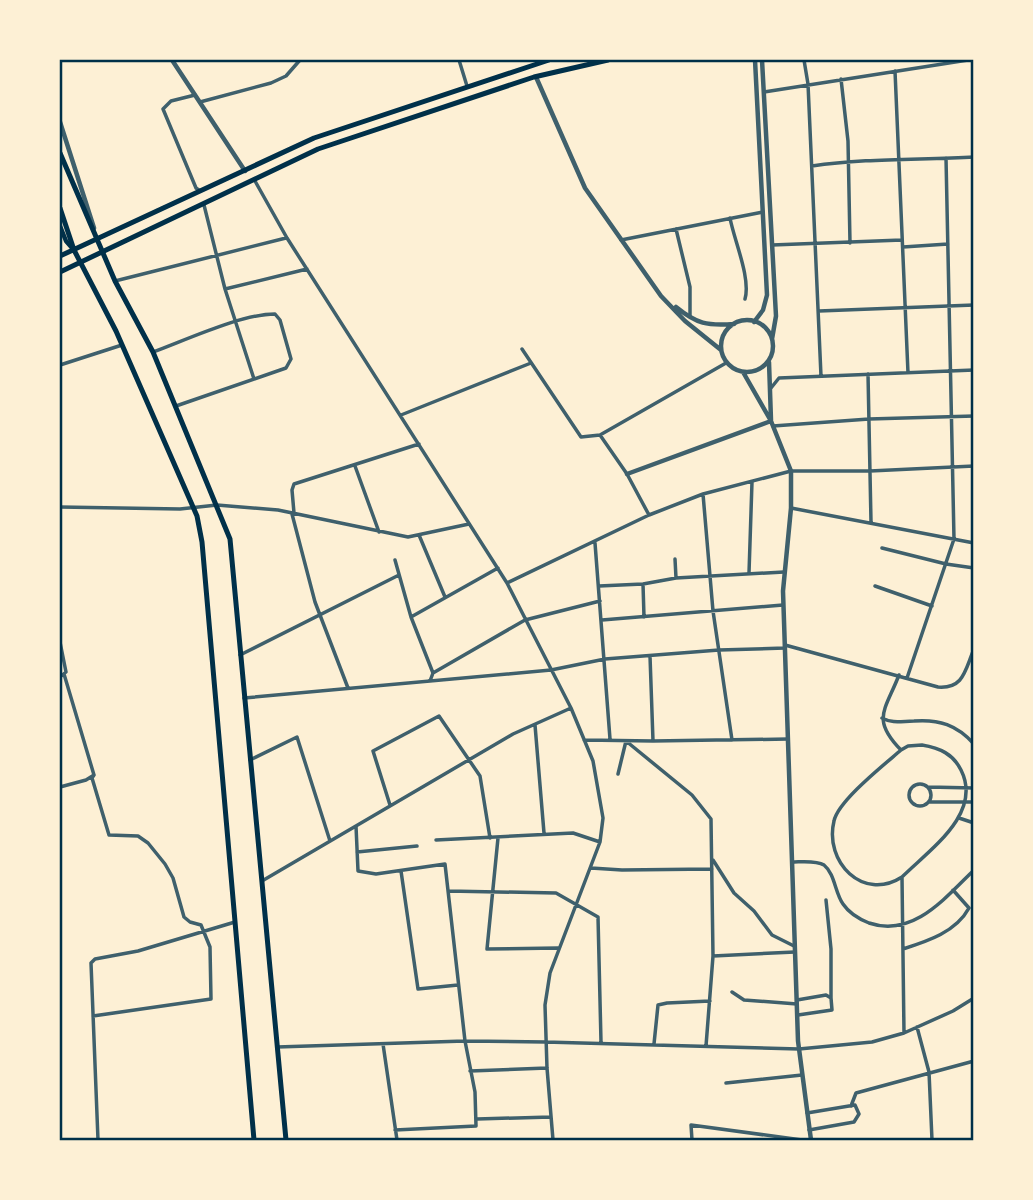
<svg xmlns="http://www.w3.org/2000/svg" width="1033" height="1200" viewBox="0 0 1033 1200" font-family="'Sofia Sans Condensed',sans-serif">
  <rect width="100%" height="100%" fill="#fdf0d5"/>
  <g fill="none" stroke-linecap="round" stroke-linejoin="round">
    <path stroke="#3f606c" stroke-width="3.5" d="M459 60 467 86
      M804 60 808 84 821 376
      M895 71 908 373
      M841 79 848 141 850 243
      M764 92 968 60
      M195 95 171 101 163 109 196 188 200 191
      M200 102 271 83 286 76 300 60
      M812 166C865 158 920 160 974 157
      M255 181 287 238 507 583 571 708 593 761 603 818 600 842 550 973 545 1005 547 1068 553 1140
      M204 205 225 289 254 379
      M730 218C734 240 751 278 745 299
      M676 229 690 287V316
      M621 240 763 212
      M772 245 902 240
      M903 247 948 244
      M115 281 286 238
      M225 289 307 269
      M819 311 974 305
      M522 349 581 437 600 435 726 363
      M153 352C186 340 241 314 275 314L280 320 291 359 286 368 176 406
      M60 365 122 345
      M868 374 871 522
      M771 388 779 378 974 370
      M401 415 531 363
      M773 426 869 419 974 416
      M600 435 627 474 649 515
      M355 466 379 532
      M703 494 713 611 732 740
      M60 507 180 509 217 505 278 510 408 537 469 524
      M791 508 974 543
      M294 513 292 490 294 484 419 444
      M292 514 315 602 348 688
      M419 535 445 597
      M595 543 610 739
      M882 548 946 564 974 568
      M675 559 676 578
      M395 560 411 617 433 673 430 681
      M749 573 752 482
      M507 583 649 515 703 494 791 471H870L974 466
      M643 584 644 617
      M599 586 643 584 676 578 784 572
      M875 586 932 606
      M411 617 498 568
      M602 620 783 605
      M60 642 66 672 60 677
      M785 645 938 687C964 689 965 670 974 649
      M240 655 399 575
      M650 656 653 741
      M433 673 525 620 600 601
      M899 675C885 711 871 719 901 750
      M907 678 954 539 946 158
      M244 698 551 670 605 659 719 650 785 648
      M882 718C893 724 902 721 914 721 939 719 957 725 974 744
      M535 725 544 833
      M584 740 653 741 788 739
      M922 745C940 748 953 754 961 770 983 814 929 850 902 877 863 902 824 862 834 821 838 801 885 764 901 750L908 746Z
      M250 760 297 737 330 841
      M618 774 626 741 692 795 711 819 713 956 706 1046
      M909 795a11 11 0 1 1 22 0a11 11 0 1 1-22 0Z
      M60 787 86 780 94 775 64 674
      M928 787 974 788
      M930 802H974
      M390 805 373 751 439 716 480 776 490 838
      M959 818 974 823
      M356 826 358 871 376 874 445 864 465 1041 475 1092 476 1126 395 1130
      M498 838 487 949 558 948
      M436 840 573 833 600 842
      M357 852 417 846
      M713 860 734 893 754 911 772 935 794 946
      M792 862C801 862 816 860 824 865 835 874 835 893 843 904 849 913 859 919 869 923 913 938 945 898 974 870
      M591 868 622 870 712 869
      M401 871 418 989 458 985
      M902 877 904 1033
      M262 881 513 734 571 708
      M448 891 556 893 598 917 601 1042
      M826 900 831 949V998
      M903 949C928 941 956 932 969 908L953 890
      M713 956 795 952
      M732 992 744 1000 797 1004
      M797 1000 826 995 831 998 832 1010 798 1015
      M93 1016 211 999 210 947 201 925 190 922 184 917 173 878 165 864 148 843 138 836 109 835 92 778 94 775
      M917 1027 929 1072 932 1140
      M383 1044 397 1140
      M654 1044 658 1005 667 1003 710 1001
      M277 1047 465 1041 545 1042 799 1049 872 1042 904 1033 953 1011 974 998
      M470 1071 547 1068
      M726 1083 802 1075
      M851 1106 856 1093 974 1061
      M807 1113 855 1105 859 1114 854 1122 809 1130
      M477 1119 551 1117
      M98 1140 91 963 95 959 138 951 235 922
      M692 1140 691 1125 802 1140"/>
    <path stroke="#3f606c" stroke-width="4.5" d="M172 60 245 171
      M762 60 776 316 772 339
      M536 77 585 188 661 296 685 321 721 350
      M60 122 94 228
      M676 307C697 324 707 326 734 324
      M721 346a26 26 0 1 1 52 0a26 26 0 1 1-52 0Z
      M754 322 763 310 767 295 755 60
      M769 362 771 420
      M743 372 771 421 791 471V508L783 591 798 1041 811 1140
      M627 474 771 421"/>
    <path stroke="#003049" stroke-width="4.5" d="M60 226 66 241 73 249"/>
    <path stroke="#003049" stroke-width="5" d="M60 153 115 281 153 352 230 539 286 1140
      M60 208 74 250 116 331 197 516 202 542 254 1140
      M60 256 314 138 549 60
      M60 272 318 149 534 77 608 60"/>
  </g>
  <rect width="1033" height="1200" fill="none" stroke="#fdf0d5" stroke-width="122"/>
  <rect x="61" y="61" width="911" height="1078" fill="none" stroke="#003049" stroke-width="2.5"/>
</svg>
